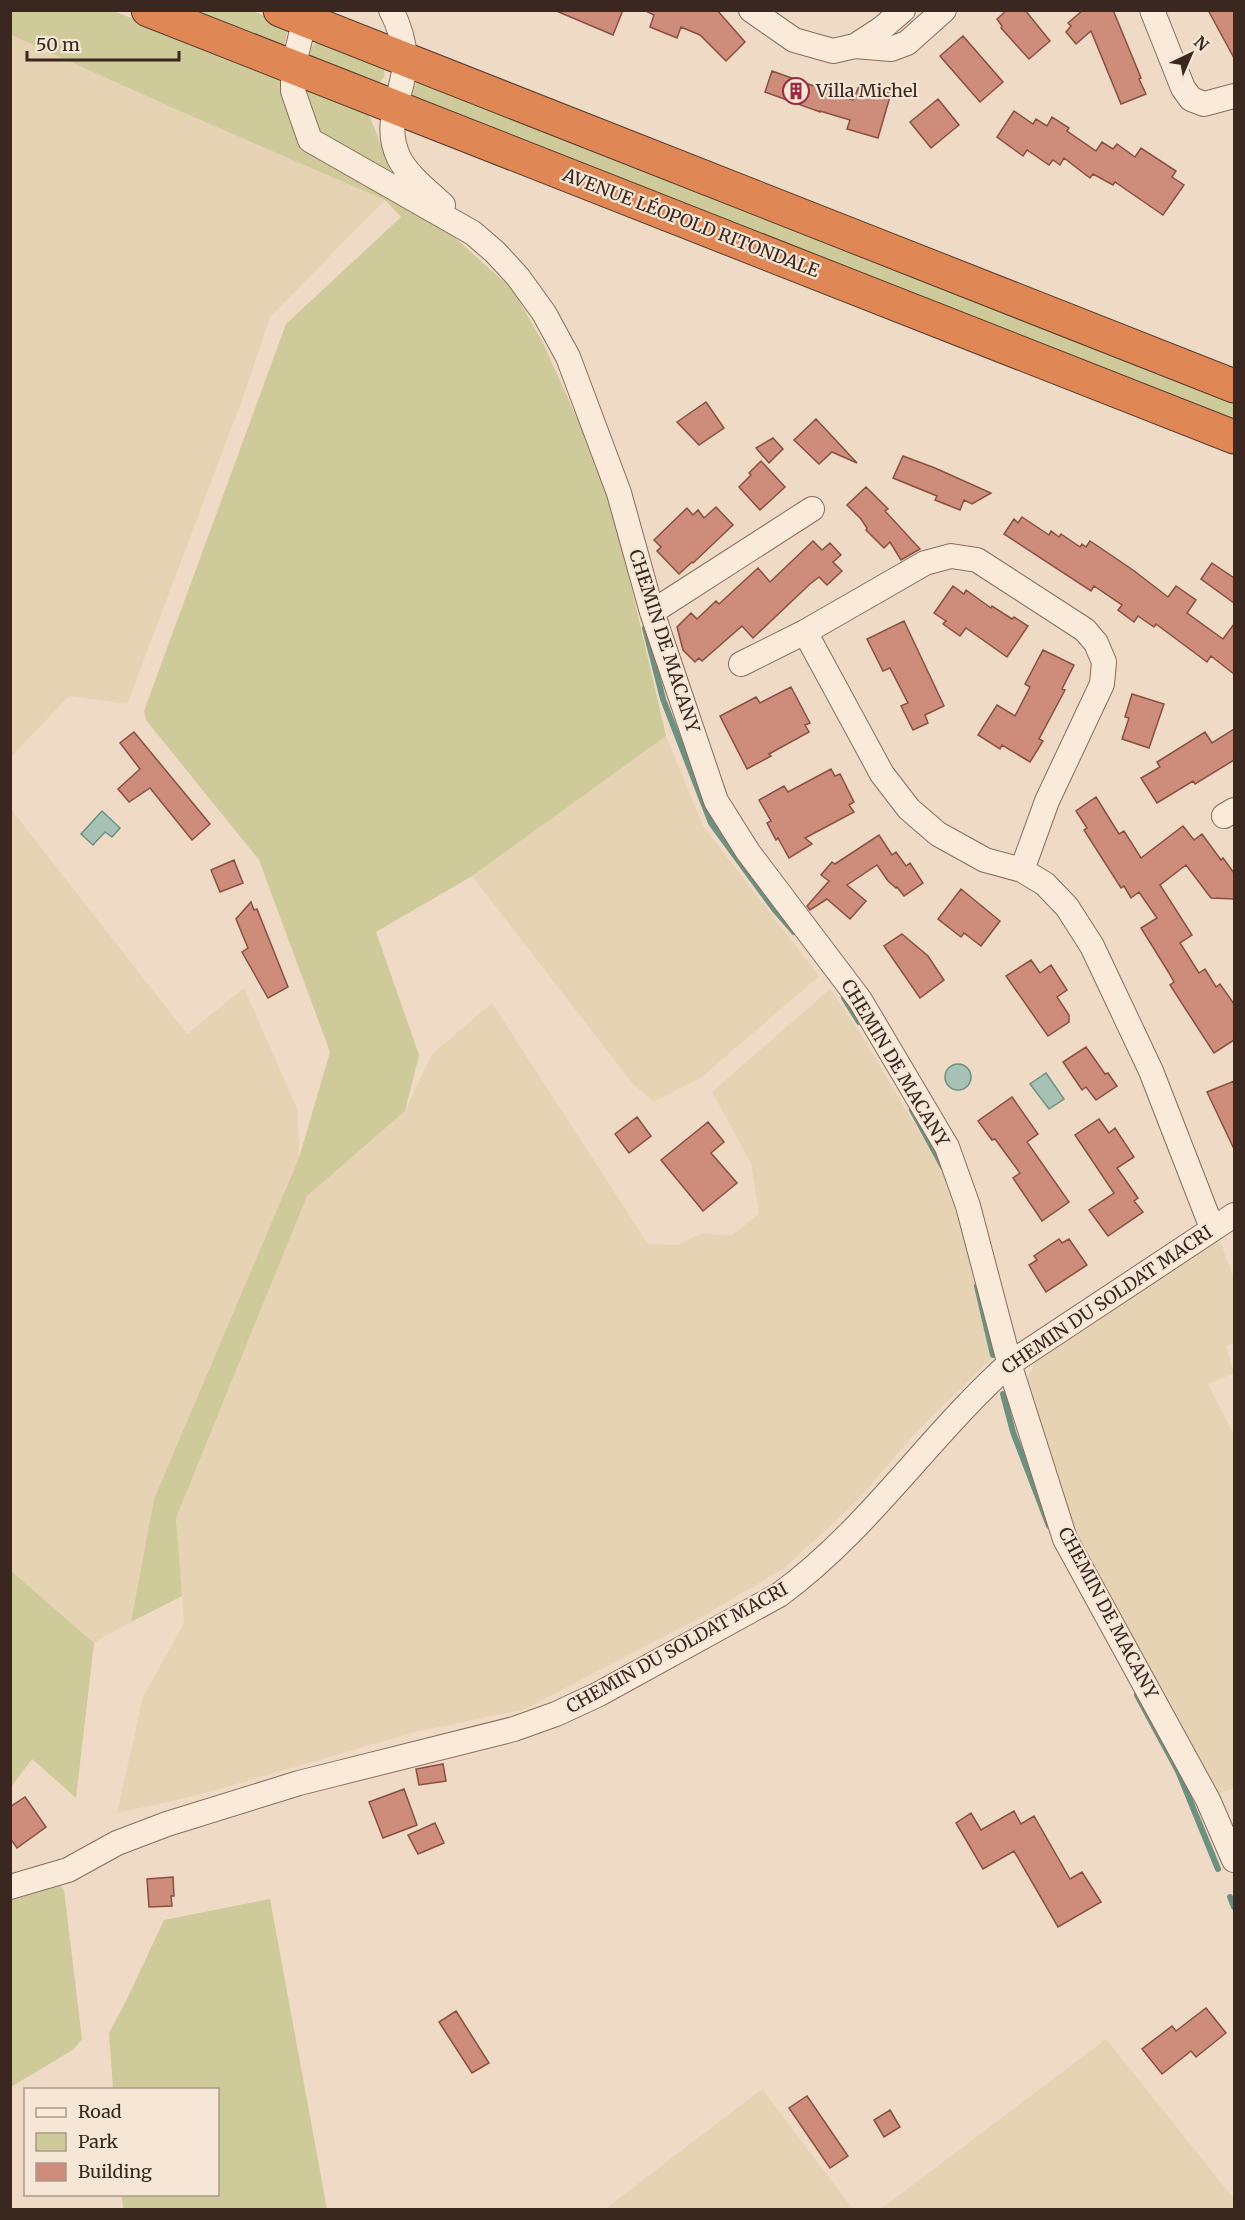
<svg xmlns="http://www.w3.org/2000/svg" width="1245" height="2220" viewBox="0 0 1245 2220" font-family="Merriweather,serif">
  <rect width="100%" height="100%" fill="#efdbc5"/>
  <path fill="#e5d3b3" d="M11 35 182 112 385 200 270 317 241 403 127 704 69 696 11 757Z
    M666 736 703 826 819 976 702 1077 654 1102 633 1084 472 876Z
    M10 808 187 1034 244 988 298 1111 299 1158 154 1499 131 1622 94 1643 11 1571Z
    M830 989 861 1034 944 1174 970 1259 991 1359 918 1430 855 1503 783 1569 698 1619 525 1709 415 1732 199 1795 117 1813 143 1697 184 1623 176 1518 307 1196 405 1111 432 1054 492 1003 648 1244 677 1245 700 1234 732 1235 759 1214 751 1163 712 1092Z
    M1219 1239 1234 1278V1343L1226 1346 1234 1373 1208 1384 1234 1435V1788L1217 1794 1094 1570 1062 1502 1025 1383 1038 1358Z
    M1106 2039 1234 2199V2209H881Z
    M762 2089 853 2209H605Z"/>
  <path fill="#ceca99" d="M11 11H113L366 107 390 167 391 195 451 234 513 290 543 343 585 436 615 517 666 736 472 876 376 932 419 1055 405 1111 307 1196 176 1518 182 1596 131 1622 154 1499 299 1158 330 1052 259 860 146 720 144 711 286 324 401 217 385 200 182 112 11 35Z
    M179 11H252L289 25 283 50Z
    M318 41 383 65 385 76 380 82 372 85 313 59 310 52 313 45Z
    M419 76 1234 397V425L409 100Z
    M11 1571 94 1643 76 1798 32 1759 11 1787Z
    M60 1886 64 1890 82 2039 74 2049 11 2087V1900Z
    M270 1899 327 2209H123L122 2195 218 2194V2090L113 2089 109 2033 127 1999 164 1920Z"/>
  <path fill="#a7c2b5" stroke="#6d9181" stroke-width="1.5" d="M102 811 120 828 112 837 105 832 93 845 81 834Z
    M945 1077a13 13 0 1 1 26 0a13 13 0 1 1-26 0Z
    M1046 1073 1064 1099 1049 1109 1030 1084Z"/>
  <g fill="none" stroke-linecap="round" stroke-linejoin="round">
    <path stroke="#6d9181" stroke-width="6" d="M645 628 663 699 711 823 774 909 794 932
      M844 998 859 1022
      M912 1110 943 1167
      M977 1286 993 1355
      M1003 1394 1013 1432 1049 1526
      M1137 1695 1178 1771 1218 1869
      M1230 1897 1234 1907"/>
  </g>
  <path fill="#ce8d7b" stroke="#8a4f40" stroke-width="1.5" d="M554 10H623L613 35Z
    M644 10H717L745 42 726 61 700 35 681 27 677 38 650 27 654 15Z
    M1007 10H1025L1050 41 1029 59 1001 28 1002 26 997 19Z
    M1083 10H1113L1141 78 1139 79 1146 94 1121 104 1091 31 1076 44 1066 32 1071 26 1068 23Z
    M1208 10H1234V58Z
    M963 36 1003 82 980 102 940 56Z
    M772 71 853 100 860 84 891 93 878 138 847 129 850 120 820 111V112L765 92Z
    M938 99 959 125 931 148 910 122Z
    M1014 111 1033 124 1036 119 1047 126 1052 117 1069 128 1067 131 1096 151 1102 142 1113 149 1117 144 1135 157 1141 148 1176 171 1172 177 1184 185 1163 215 1115 182 1113 185 1093 174 1090 178 1064 158 1060 165 1053 160 1049 165 1027 150 1023 156 997 137Z
    M706 402 724 428 699 445 677 422Z
    M816 419 857 463 832 452 819 464 794 440Z
    M773 438 783 449 769 463 756 448Z
    M903 456 935 468 991 493 972 504 964 500 960 510 935 500 937 496 893 478Z
    M761 461 785 487 760 510 739 487 751 475 749 473Z
    M866 487 888 509 885 511 920 549 901 560 890 542 884 548 866 530 867 528 861 519 847 505Z
    M716 507 733 525 693 563 692 562 679 574 657 551 661 547 654 540 687 508 693 515 698 510 704 518Z
    M1022 517 1049 535 1051 531 1059 537 1061 534 1080 547 1082 544 1086 547 1090 541 1133 570 1168 597 1176 586 1196 600 1187 613 1223 639 1234 624V674L1211 656 1207 662 1156 624 1154 627 1138 616 1134 622 1118 610 1122 605 1094 586 1091 591 1004 534 1014 519 1018 523Z
    M813 541 822 550 830 543 841 555 833 562 842 571 827 585 819 577 810 584 753 638 742 626 702 661 699 658 695 662 683 650 677 627 691 613 697 619 716 601 719 604 758 568 770 582Z
    M1212 563 1234 578V603L1201 579Z
    M953 586 964 594 966 590 991 608 992 606 1012 619 1014 617 1028 626 1007 657 966 628 960 636 943 624 946 621 934 613Z
    M904 621 944 706 925 715 928 723 913 730 901 706 908 703 890 668 883 671 867 639Z
    M1043 650 1074 665 1062 689 1065 690 1039 739 1043 741 1030 762 1002 745 1000 749 978 735 997 705 1015 716 1030 687 1025 684Z
    M791 687 810 723 805 725 809 732 769 754 771 756 747 769 720 716 756 697 760 703Z
    M1132 694 1164 704 1149 748 1122 739 1129 718 1125 717Z
    M1234 729V760L1195 784 1193 781 1157 803 1141 778 1160 767 1157 762 1205 732 1212 743Z
    M134 732 210 824 192 840 150 788 129 802 118 789 140 769 120 743Z
    M831 769 835 776 840 774 854 802 849 805 854 812 805 838 812 844 789 858 778 838 776 840 767 823 771 821 759 800 784 786 788 792Z
    M1096 797 1119 834 1124 831 1141 858 1183 826 1194 840 1202 834 1221 860 1223 858 1234 873V899L1211 898 1186 865 1160 885 1192 935 1180 943 1199 973 1205 969 1216 987 1220 984 1234 1004V1040L1214 1053 1170 985 1174 982 1169 973 1141 928 1157 918 1139 892 1131 898 1124 886 1121 888 1084 830 1087 828 1076 811Z
    M879 835 892 855 896 852 906 866 910 863 923 883 904 896 897 887 896 888 888 881 877 865 847 885 866 901 850 919 827 899 810 910 807 906 829 881 821 875 832 862 835 864Z
    M234 860 243 883 220 892 211 870Z
    M961 889 1000 921 981 946 964 933 961 937 938 919Z
    M251 902 254 910 257 909 288 987 268 998 242 952 248 948 236 919Z
    M902 934 928 956 944 980 920 998 884 946Z
    M1031 960 1040 973 1051 965 1067 990 1057 997 1069 1015V1022L1048 1036 1006 976Z
    M1086 1047 1105 1074 1108 1073 1117 1086 1096 1100 1086 1087 1082 1090 1063 1062Z
    M1234 1081V1149L1207 1092Z
    M1012 1097 1038 1134 1027 1142 1069 1202 1042 1221 1013 1178 1020 1173 995 1139 992 1140 978 1121Z
    M637 1117 651 1136 629 1153 615 1134Z
    M1099 1119 1109 1133 1115 1128 1134 1157 1117 1168 1138 1198 1134 1201 1143 1212 1108 1236 1089 1210 1114 1193 1075 1135Z
    M708 1122 724 1142 711 1153 737 1183 703 1211 661 1160Z
    M1059 1239 1062 1243 1069 1239 1087 1265 1046 1292 1029 1265 1037 1260 1034 1256Z
    M443 1764 446 1781 419 1785 416 1769Z
    M404 1789 417 1825 383 1838 369 1802Z
    M25 1797 46 1827 17 1848 10 1838V1807Z
    M1014 1811 1021 1824 1034 1816 1070 1879 1082 1872 1101 1902 1058 1927 1014 1851 983 1869 956 1823 971 1813 981 1830Z
    M435 1823 444 1843 418 1854 408 1835Z
    M173 1877 174 1896H171L172 1906 149 1907 147 1879Z
    M1206 2008 1226 2033 1196 2057 1191 2051 1162 2074 1142 2049 1172 2026 1176 2031Z
    M456 2011 489 2063 472 2073 439 2022Z
    M807 2096 848 2156 830 2168 789 2108Z
    M890 2110 900 2127 884 2137 874 2120Z"/>
  <g fill="none" stroke-linecap="round" stroke-linejoin="round">
    <defs>
      <path id="street" d="M307 10 293 68V91L310 140 473 233 495 252 518 277 544 313 568 357 619 493 652 612 716 801 748 852 860 1000 947 1147 968 1206 1012 1373 1065 1539 1208 1800 1234 1860
        M391 10C399 25 404 42 405 59 405 95 381 120 399 158 408 176 428 191 443 205
        M751 10 794 40 833 51 855 46 891 49 907 43 944 10
        M1152 10 1183 88 1191 99 1204 104 1234 96
        M855 46 881 29 903 10
        M652 612 812 509
        M805 632 882 774 909 809 938 834 985 860 1022 870 1045 884 1067 907 1092 946 1151 1071 1212 1228
        M741 664 805 632 925 563 951 556 977 560 1085 630 1096 643 1104 662 1102 684 1047 801 1022 870
        M1224 816 1234 810
        M10 1887 68 1870 117 1843 167 1824 299 1783 514 1729 556 1714 599 1694 779 1595C868 1530 928 1437 1009 1364L1234 1215"/>
      <path id="highway" d="M148 10 1234 437
        M280 10 1234 386"/>
    </defs>
    <use href="#street" stroke="#8b6b5b" stroke-width="26"/>
    <use href="#highway" stroke="#583a2f" stroke-width="35"/>
    <use href="#street" stroke="#f9ead9" stroke-width="24"/>
    <use href="#highway" stroke="#df8856" stroke-width="33"/>
  </g>
  <defs>
    <symbol id="building-ring" viewBox="-11 -11 22 22"><circle r="9.5" fill="#f6e6d5" stroke="#9a2a40" stroke-width="1.5"/><path d="M-4-6H4V6H1V3H-1V6H-4ZM-2.5-4.3h1.7v1.8h-1.7ZM.8-4.3h1.7v1.8H.8ZM-2.5-1h1.7V.8h-1.7ZM.8-1h1.7V.8H.8Z" fill="#9a2a40"/></symbol>
  </defs>
  <g fill-rule="evenodd">
    <use href="#building-ring" x="781" y="76" width="30" height="30"/>
  </g>
  <g text-anchor="middle" stroke-width="4.5" stroke-linejoin="round" paint-order="stroke">
    <g font-size="18" fill="#3a271f" stroke="#f6e6d5" text-anchor="start">
      <text x="816" y="97">Villa Michel</text>
    </g>
    <g font-size="18" fill="#3a271f" stroke="#f6e6d5">
      <text transform="translate(691 223) rotate(21)" y="6">AVENUE LÉOPOLD RITONDALE</text>
      <text transform="translate(664 641) rotate(72)" y="6">CHEMIN DE MACANY</text>
      <text transform="translate(895 1063) rotate(59)" y="6">CHEMIN DE MACANY</text>
      <text transform="translate(1107 1300) rotate(-34)" y="6">CHEMIN DU SOLDAT MACRI</text>
      <text transform="translate(1108 1613) rotate(62)" y="6">CHEMIN DE MACANY</text>
      <text transform="translate(677 1648) rotate(-29)" y="6">CHEMIN DU SOLDAT MACRI</text>
    </g>
  </g>
  <rect width="1245" height="2220" fill="none" stroke="#3a271f" stroke-width="24"/>
  <rect x="24" y="2088" width="195" height="108" fill="#f6e6d5" stroke="#ab9a8c" stroke-width="1.5"/>
  <rect x="36" y="2108" width="30" height="9" fill="#f9ead9" stroke="#ab9a8c" stroke-width="1.5"/>
  <text x="78" y="2118" font-size="18" fill="#3a271f">Road</text>
  <rect x="36" y="2133" width="30" height="18" fill="#ceca99" stroke="#ab9a8c" stroke-width="1.5"/>
  <text x="78" y="2148" font-size="18" fill="#3a271f">Park</text>
  <rect x="36" y="2163" width="30" height="18" fill="#ce8d7b" stroke="#ab9a8c" stroke-width="1.5"/>
  <text x="78" y="2178" font-size="18" fill="#3a271f">Building</text>
  <g transform="translate(1191 54) rotate(44)" stroke="#f6e6d5" stroke-width="4.5" paint-order="stroke">
  <path d="M0-4.5L10 22L0 15L-10 22Z" fill="#3a271f"/>
  <text y="-9" font-size="16" font-weight="bold" text-anchor="middle" fill="#3a271f">N</text>
  </g>
  <path d="M27 51v9h152v-9" fill="none" stroke="#3a271f" stroke-width="3"/>
  <text x="36" y="51" font-size="18" fill="#3a271f" stroke="#f6e6d5" stroke-width="4.5" paint-order="stroke">50 m</text>
</svg>
